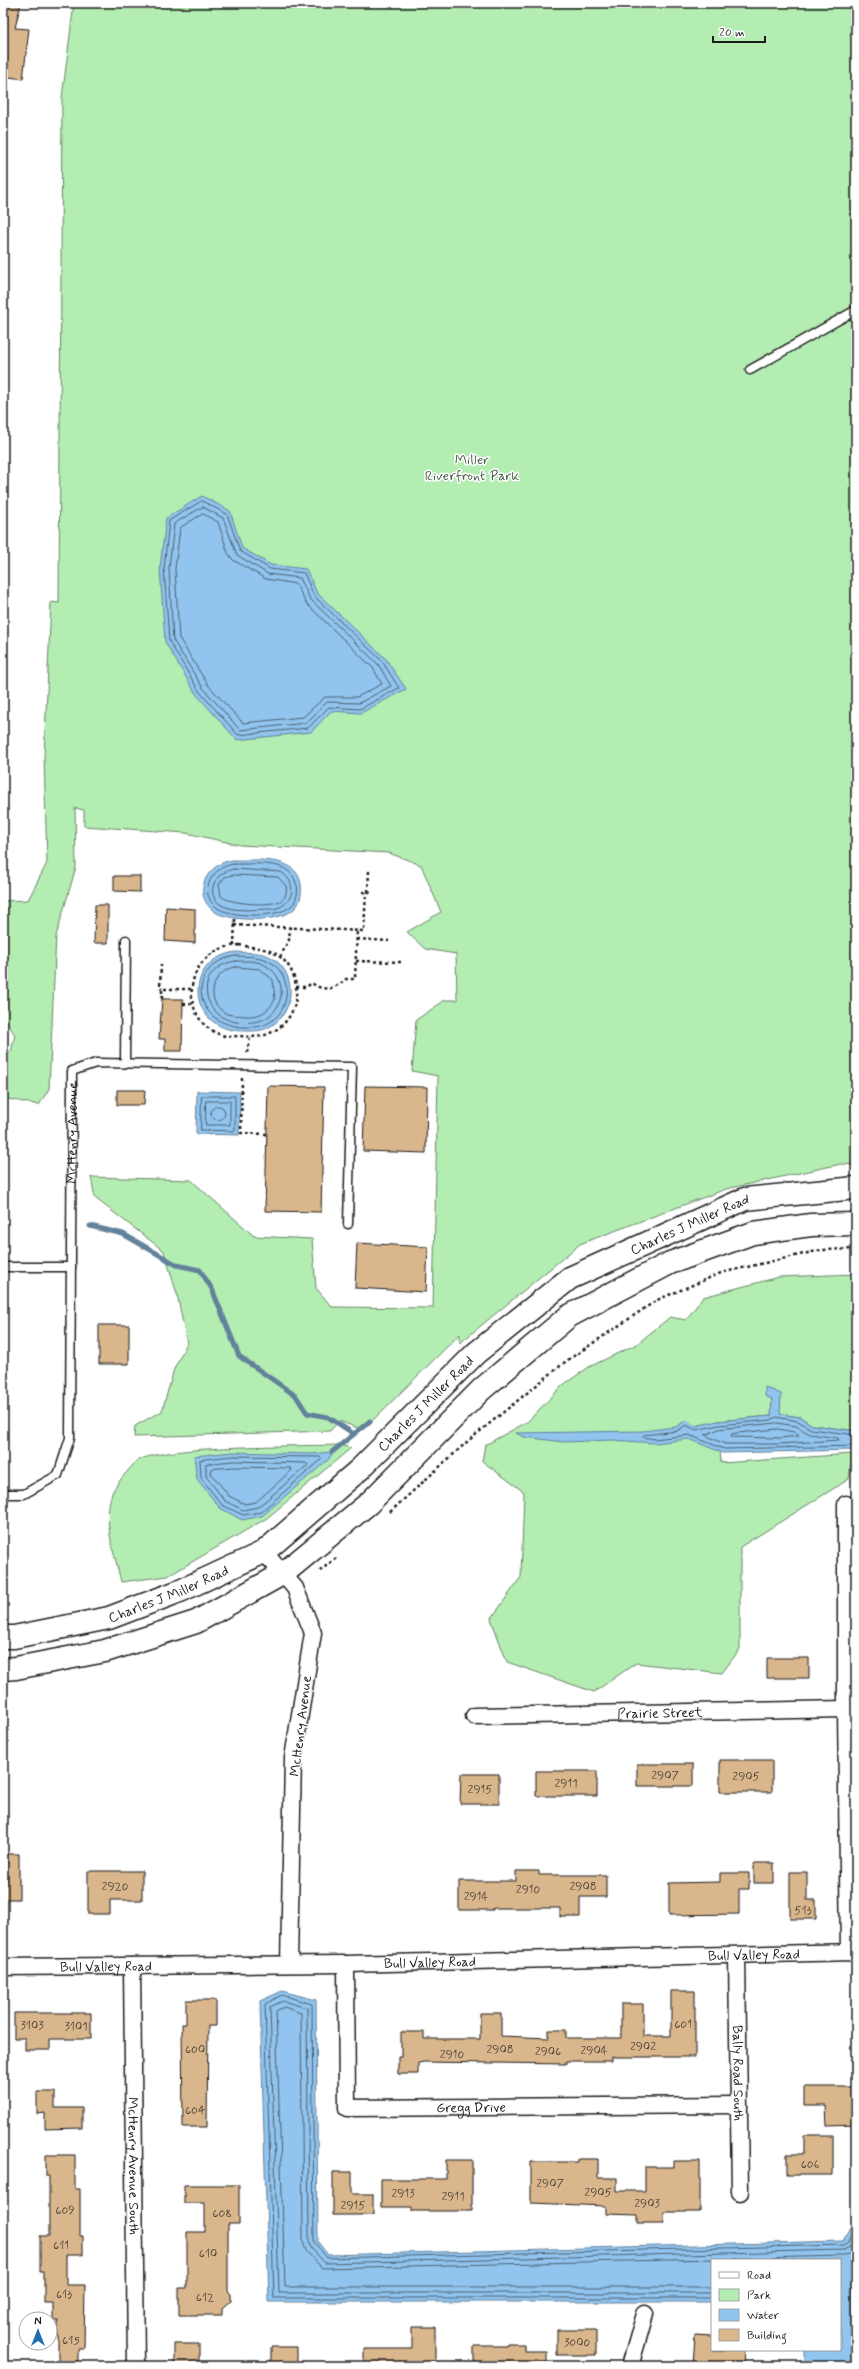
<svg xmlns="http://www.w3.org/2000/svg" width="859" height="2369" viewBox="0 0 859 2369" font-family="Mynerve,sans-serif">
  <rect width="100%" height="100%" fill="#fff"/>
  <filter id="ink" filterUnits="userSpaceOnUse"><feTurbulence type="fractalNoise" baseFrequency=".025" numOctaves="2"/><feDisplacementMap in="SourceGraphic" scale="8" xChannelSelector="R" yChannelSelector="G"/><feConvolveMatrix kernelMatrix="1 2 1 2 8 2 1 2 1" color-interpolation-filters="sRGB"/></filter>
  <g filter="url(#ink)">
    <path fill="#b3edb2" stroke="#688467" d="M74 3H856V1165L841 1164 726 1189 580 1244 460 1343V1334L363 1430 339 1421 330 1431 134 1437 135 1426 162 1411 174 1369 187 1343 177 1294 164 1251 95 1198 91 1177 191 1180 254 1236 312 1239 316 1288 332 1307 433 1308 438 1076 412 1071 416 1020 445 1000H457L456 954 425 949 407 932 441 912 421 865 389 853 240 845 186 833 84 826V810L75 808 76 867 56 936 49 1089 39 1105 3 1098V1052H11L15 1035 3 1016V901L28 900 47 863 44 758 51 602 59 603 62 98Z
      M856 1274V1431L812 1425 800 1417 780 1414 772 1399V1416L718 1421 721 1463 852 1454 849 1479 740 1547V1649L722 1673 636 1663 594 1692 507 1662 491 1619 521 1577 524 1492 482 1461 485 1445 527 1422 563 1385 589 1367 637 1344 670 1317 686 1320 703 1297 779 1277Z
      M340 1445 351 1448 267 1518 168 1576 121 1582C115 1554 102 1522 112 1493 114 1487 131 1466 136 1462 156 1445 306 1446 340 1445Z"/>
    <path fill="#91c4ee" stroke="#62819a" d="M202 496 230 511 242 548 271 565 306 569 317 593 385 658 406 689 361 713 331 711 311 732 237 740 196 694 165 642 160 568 166 518Z
      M233 860C256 861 296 854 301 884 302 892 301 901 296 907 284 923 231 922 215 912 190 894 207 863 233 860Z
      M236 952C249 953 263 951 274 959 297 975 295 1012 271 1026 262 1032 252 1031 242 1031 187 1030 182 959 236 952Z
      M197 1091 240 1092 239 1135 196 1134Z
      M765 1387 781 1394 780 1414 800 1417 812 1425 856 1431V1450L723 1453 689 1439 655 1443 612 1440 564 1442 524 1437 516 1433 643 1431 676 1427 686 1420 695 1426 718 1421 771 1416 772 1399 765 1396Z
      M233 1452 311 1454 332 1452 329 1459 262 1516 242 1520 220 1508 197 1479 194 1456Z
      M282 1991 316 2000 318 2242 328 2255 843 2241 856 2217V2366H805V2350H840V2260H712V2302H269L260 2001Z"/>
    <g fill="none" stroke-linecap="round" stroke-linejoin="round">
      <path stroke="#4b5f70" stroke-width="1" d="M202 501 227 514 240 551 270 569 304 573 314 596 382 661 399 688 360 709 329 707 308 728 238 735 199 691 169 641 164 568 169 521Z
        M203 507 223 518 237 555 268 574 300 578 310 599 378 664 391 686 359 703 327 702 306 723 240 730 203 688 173 640 169 568 174 524Z
        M203 514 218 522 228 553 233 560 266 579 296 584 306 603 373 668 382 684 357 697H325L303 717 243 723 208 685 179 638 175 569 180 528Z
        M234 864C254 865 289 858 296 883 299 889 297 897 294 903 284 919 229 918 216 907 197 891 213 866 234 864Z
        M234 869 281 872C299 883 293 906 273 909 259 909 239 912 226 907 203 899 212 872 234 869Z
        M234 875 278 877 286 886C287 891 286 897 282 900 273 907 228 904 221 896L219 884 225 877Z
        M236 956C248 957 261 955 272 963 292 977 291 1009 270 1022 261 1028 253 1027 243 1027 189 1024 188 962 236 956Z
        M236 961C247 961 259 960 268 967 290 981 283 1016 258 1021 203 1034 186 968 236 961Z
        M236 967 260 969 273 980 275 999C269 1012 259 1017 245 1016 239 1015 233 1016 227 1014 203 1002 212 970 236 967Z
        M202 1096H235V1131L201 1130Z
        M206 1101H230V1125H206Z
        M211 1113a7 7 0 1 1 14 0a7 7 0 1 1-14 0Z
        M777 1423 796 1426 810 1434 838 1438 839 1440 779 1444H725L705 1435 719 1429Z
        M778 1429 794 1432 799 1436 779 1438 731 1437 732 1434Z
        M856 1435 811 1429 798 1421 776 1417 771 1420 719 1425 696 1430 686 1425 677 1431 644 1435 642 1437 655 1439 689 1435 724 1449 856 1446
        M233 1456 320 1457 322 1459 261 1512 243 1515 222 1505 201 1478 200 1460Z
        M234 1461 306 1463 308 1465 258 1507 243 1510 225 1501 206 1476V1464Z
        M234 1467 290 1468 292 1470 256 1502 245 1504 229 1496 211 1473 212 1469Z
        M712 2287H285L276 2011 284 2007 301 2013 303 2242 306 2251 322 2268 843 2256 850 2255 856 2249
        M712 2293H279L270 2007 283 2001 307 2008 309 2242 311 2248 325 2263 843 2250 850 2247 856 2237
        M712 2298H274L265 2004 282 1995 312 2004 314 2242 327 2258 843 2245 847 2243 856 2226"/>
      <path stroke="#62819a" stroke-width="5" d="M90 1226 123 1234 177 1265 200 1270 212 1289 239 1356 296 1396 307 1413 328 1417 354 1434 370 1421
        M332 1452 354 1434"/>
    </g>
    <path fill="#dab68c" stroke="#1c1c1c" d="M3 3H21L15 28 29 29 23 79 3 76Z
      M114 876H140V892L114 891Z
      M95 905H108V943H94Z
      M166 907 195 909V943L165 941Z
      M162 999H183L182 1051H165V1039H159Z
      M268 1086 324 1087 321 1212 265 1211Z
      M365 1086 427 1087 426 1153 363 1151Z
      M117 1090H145L144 1105H117Z
      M357 1243 428 1247 426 1292 355 1288Z
      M99 1325H129V1364H99Z
      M767 1658H809V1678H767Z
      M720 1760H772V1792H720Z
      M637 1764H693V1786H637Z
      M536 1771H597V1796H536Z
      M461 1774H499V1804H460Z
      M3 1854H19V1899H3Z
      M754 1863H774V1883H754Z
      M88 1871H142V1900H110V1914H88Z
      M516 1871H539V1875H606V1897H580V1917H560V1908H493V1910H459V1881H516Z
      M790 1872H807V1900H816V1919H790Z
      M720 1873H749V1889H739V1914L669 1915V1883L720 1882Z
      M671 1991H695V2057H612V2061H566V2064L424 2062 418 2063V2074H398V2057H401V2032H424V2039H480V2013H501V2036L549 2038V2030H566V2038H621V2004H643V2036H671Z
      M186 2000H216V2026H208L207 2127H183L182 2024H186Z
      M14 2013H91V2039H50V2050H25V2038H14Z
      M804 2087H856V2125L827 2126 826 2106H804Z
      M37 2092H55V2108H82V2128L45 2129V2113L37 2114Z
      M804 2135H833V2175H787V2154H804Z
      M46 2155H75V2189H80V2236H83V2255H66V2285H85L84 2349H78V2366H58V2321H53V2303H44V2272H40V2236H49V2176H46Z
      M578 2159H598V2178H617V2191H645V2167H674V2161H700V2212H664V2223H638V2215L606 2214V2206L531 2203V2162H578Z
      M446 2160H472V2211H412V2207H381V2179H446Z
      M333 2172H352V2194H373V2215H333Z
      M184 2185H239V2224H228V2291L231 2294V2301L222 2309V2315H179V2288H187V2232H205V2203H184Z
      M412 2327H435V2366H364V2349H412Z
      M557 2330H596V2355H557Z
      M695 2335 712 2336V2350H744L743 2366H693Z
      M174 2344H199V2366H174Z
      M507 2344H524V2351H547V2366H474V2346H507Z
      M271 2347H297V2366H271Z"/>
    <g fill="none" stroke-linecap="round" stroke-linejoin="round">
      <defs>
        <g id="lane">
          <path d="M750 370 856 310"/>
          <path d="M125 1063 126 940"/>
          <path d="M3 1267H71"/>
          <path id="s1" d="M3 1494H24L58 1475 70 1438 72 1071 96 1063 352 1067 348 1224"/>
        </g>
        <g id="street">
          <path d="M846 1504V1709L849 1952"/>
          <path d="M264 1552 295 1588 313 1633 293 1758 289 1964"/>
          <path id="s2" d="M474 1716 846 1709"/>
          <path id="s3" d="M737 1955 740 2192"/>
          <path id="s4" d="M346 1964 347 2108 739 2105"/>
          <path id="s5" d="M132 1966 136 2366"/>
          <path id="s6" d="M3 1967 346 1964 856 1952"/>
          <path d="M630 2366 645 2314"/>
        </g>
        <g id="secondary">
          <path id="s7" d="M3 1637H14L109 1618 180 1591 264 1552 360 1469 476 1353 570 1278 745 1199 856 1188"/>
          <path d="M3 1669 16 1668 105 1651 196 1622 284 1573 369 1503 482 1389 569 1316 670 1263 753 1233 811 1225 856 1224"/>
        </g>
      </defs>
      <use href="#lane" stroke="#1c1c1c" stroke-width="11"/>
      <use href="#street" stroke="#1c1c1c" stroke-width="19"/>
      <use href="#secondary" stroke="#1c1c1c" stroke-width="25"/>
      <path stroke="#1c1c1c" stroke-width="2.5" stroke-dasharray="3 3" stroke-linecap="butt" d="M362 892H373
        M368 892 369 871
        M234 925 364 931 366 892
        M357 939 389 941
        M239 945C253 948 267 947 279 956 305 976 301 1018 272 1032 262 1038 251 1037 240 1036 235 1036 229 1037 225 1036 178 1025 179 949 239 945Z
        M234 946 235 918
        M280 957 289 940 290 927
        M356 961 401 962
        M161 964 160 988 162 989
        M296 987H306L312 983C324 993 336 988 346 979H355L357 930
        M162 999V989H192
        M183 1004H193
        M247 1053 250 1037
        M242 1078 241 1133 267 1134
        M390 1512 468 1441 565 1362 657 1300 721 1273 821 1250 856 1249
        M320 1571 336 1558"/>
      <use href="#lane" stroke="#fff" stroke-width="8"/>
      <use href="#street" stroke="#fff" stroke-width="16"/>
      <use href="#secondary" stroke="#fff" stroke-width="22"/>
    </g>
  </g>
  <g text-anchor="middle" stroke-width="3" stroke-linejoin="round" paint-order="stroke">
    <g font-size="12" fill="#4c4238">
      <text x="665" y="1779">2907</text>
      <text x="746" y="1780">2905</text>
      <text x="566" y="1787">2911</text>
      <text x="480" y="1793">2915</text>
      <text x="115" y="1890">2920</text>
      <text x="583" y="1890">2908</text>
      <text x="528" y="1893">2910</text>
      <text x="476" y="1900">2914</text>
      <text x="803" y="1914">513</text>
      <text x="683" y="2028">601</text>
      <text x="32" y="2029">3103</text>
      <text x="76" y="2030">3101</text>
      <text x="643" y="2050">2902</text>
      <text x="195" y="2053">600</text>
      <text x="500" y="2053">2908</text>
      <text x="594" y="2054">2904</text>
      <text x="548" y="2055">2906</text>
      <text x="452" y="2058">2910</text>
      <text x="195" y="2114">604</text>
      <text x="810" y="2168">606</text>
      <text x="550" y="2187">2907</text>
      <text x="598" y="2196">2905</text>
      <text x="403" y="2197">2913</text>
      <text x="453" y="2200">2911</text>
      <text x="647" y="2207">2903</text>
      <text x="353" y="2209">2915</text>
      <text x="65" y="2214">609</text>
      <text x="222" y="2217">608</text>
      <text x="61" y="2249">611</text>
      <text x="208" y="2257">610</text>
      <text x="64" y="2298">613</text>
      <text x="205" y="2301">612</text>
      <text x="71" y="2344">615</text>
      <text x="577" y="2346">3000</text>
    </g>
    <g font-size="14" fill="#495b49" stroke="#fff">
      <text x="472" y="464">Miller<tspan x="472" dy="16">Riverfront Park</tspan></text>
    </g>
    <g font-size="14" fill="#1c1c1c" stroke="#fff">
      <text dy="5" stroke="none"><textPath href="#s1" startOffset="404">McHenry Avenue</textPath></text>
      <text dy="5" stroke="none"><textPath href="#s7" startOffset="819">Charles J Miller Road</textPath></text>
      <text dy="5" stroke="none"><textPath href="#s7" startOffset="496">Charles J Miller Road</textPath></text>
      <text dy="5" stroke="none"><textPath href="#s7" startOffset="172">Charles J Miller Road</textPath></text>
      <text dy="5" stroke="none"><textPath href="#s2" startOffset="186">Prairie Street</textPath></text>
      <text transform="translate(300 1726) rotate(-83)" y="5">McHenry Avenue</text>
      <text dy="5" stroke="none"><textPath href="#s6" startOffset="751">Bull Valley Road</textPath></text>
      <text dy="5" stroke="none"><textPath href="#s6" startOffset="427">Bull Valley Road</textPath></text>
      <text dy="5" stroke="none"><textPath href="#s6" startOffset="103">Bull Valley Road</textPath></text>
      <text dy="5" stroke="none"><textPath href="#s3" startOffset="118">Bally Road South</textPath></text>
      <text dy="5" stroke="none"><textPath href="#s4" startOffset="268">Gregg Drive</textPath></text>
      <text dy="5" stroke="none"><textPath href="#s5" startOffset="200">McHenry Avenue South</textPath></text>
    </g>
  </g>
  <rect width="859" height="2369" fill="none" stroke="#fff" stroke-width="16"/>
  <rect x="8" y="8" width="843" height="2353" fill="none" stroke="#1c1c1c" stroke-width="1.5" filter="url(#ink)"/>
  <rect x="711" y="2259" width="130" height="92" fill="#ffffff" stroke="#a4a4a4"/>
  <rect x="719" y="2272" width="20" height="6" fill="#ffffff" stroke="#a4a4a4"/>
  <text x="747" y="2279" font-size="12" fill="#1c1c1c">Road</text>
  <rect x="719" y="2289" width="20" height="12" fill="#b3edb2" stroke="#a4a4a4"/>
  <text x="747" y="2299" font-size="12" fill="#1c1c1c">Park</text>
  <rect x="719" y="2309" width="20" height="12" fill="#91c4ee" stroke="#a4a4a4"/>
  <text x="747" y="2319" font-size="12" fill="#1c1c1c">Water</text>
  <rect x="719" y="2329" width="20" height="12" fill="#dab68c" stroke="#a4a4a4"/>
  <text x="747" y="2339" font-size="12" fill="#1c1c1c">Building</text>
  <g transform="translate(38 2331)"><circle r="19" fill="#ffffff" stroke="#a4a4a4"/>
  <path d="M0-3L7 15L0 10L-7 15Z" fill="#1f6fb2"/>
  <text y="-6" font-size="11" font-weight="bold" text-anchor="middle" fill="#1c1c1c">N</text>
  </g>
  <path d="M713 36v6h52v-6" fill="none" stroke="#1c1c1c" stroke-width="2"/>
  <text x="719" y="36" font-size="12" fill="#1c1c1c" stroke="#ffffff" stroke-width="3" paint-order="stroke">20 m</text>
</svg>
